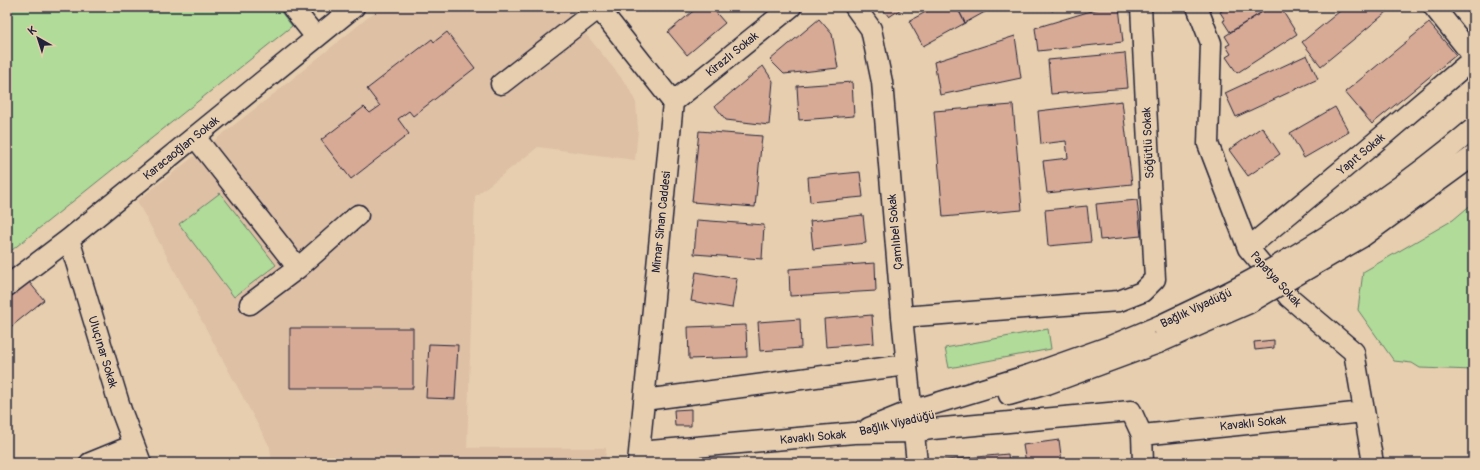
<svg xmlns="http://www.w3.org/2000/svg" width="1480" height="470" viewBox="0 0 1480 470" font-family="Pangolin,sans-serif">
  <rect width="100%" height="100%" fill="#e6ceae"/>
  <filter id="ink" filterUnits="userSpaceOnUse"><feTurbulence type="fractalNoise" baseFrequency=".025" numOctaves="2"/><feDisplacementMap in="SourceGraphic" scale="8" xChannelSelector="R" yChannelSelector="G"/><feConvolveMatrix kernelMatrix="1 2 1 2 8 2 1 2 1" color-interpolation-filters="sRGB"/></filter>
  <g filter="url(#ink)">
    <path fill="#dec0a5" d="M381 7H564L627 85 636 103 638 130 635 160 538 147 475 196 467 448H606L605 463H272L270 447 137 201 275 93Z"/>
    <path fill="#b0db99" stroke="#697e6a" d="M7 7H277L292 26 7 254Z
      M220 193 276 265 234 297 179 224Z
      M1473 203V370L1420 368 1412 363 1394 361 1358 310 1363 272 1453 220Z
      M1048 329 1051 349 949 368 945 348Z"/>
    <path fill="#d7aa96" stroke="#22223b" d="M652 7H662L656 12Z
      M698 7H711L725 23 687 55 668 32Z
      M881 7H904L889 17Z
      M935 7H957L965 23 923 46 909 21Z
      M957 7H991L992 8 965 23Z
      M1049 7H1058L1052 11Z
      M1104 7H1119L1123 42 1038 51 1035 28Z
      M1224 7H1270L1230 32 1223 21 1225 20 1220 12 1225 9Z
      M1270 7H1280L1297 34 1237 73 1226 57 1231 54 1226 46 1230 44 1225 36Z
      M1345 7H1393L1321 66 1302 42Z
      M819 19 832 34 838 68 784 74 770 60Z
      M1429 23 1456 55 1372 124 1345 92Z
      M447 32 475 68 413 116 409 111 398 119 409 134 351 179 321 140 364 107 370 113 380 106 367 89 432 39 434 42Z
      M1015 36 1021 78 940 95 934 62Z
      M1125 53 1128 88 1051 94 1048 60Z
      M1307 55 1318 79 1236 117 1225 93Z
      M763 66 773 81 769 125 726 120 715 106Z
      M852 82 854 116 799 120 797 86Z
      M1122 101 1132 184 1047 193 1043 161 1068 158 1066 141 1041 144 1038 111Z
      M1013 105 1022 210 943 217 934 111Z
      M1335 107 1349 132 1304 158 1290 133Z
      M1262 127 1280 154 1248 176 1229 150Z
      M699 131 762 136 755 207 692 202Z
      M860 172 863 197 810 202 808 177Z
      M1137 200 1141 236 1100 240 1096 204Z
      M1087 206 1091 242 1048 246 1045 210Z
      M863 215 866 243 813 249 810 221Z
      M697 220 764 225 762 259 694 254Z
      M875 263 876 291 790 296 789 269Z
      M696 272 737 279 732 308 691 301Z
      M29 282 44 300 7 330V300Z
      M872 315 874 343 826 347 824 319Z
      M800 319 801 348 760 351 758 322Z
      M746 325 747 357 689 359 688 327Z
      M290 328H413V388H290Z
      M1274 340V348L1255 350 1254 342Z
      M429 344 458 345 455 399 426 398Z
      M691 409V426H675L674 410Z
      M1059 440 1062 463H1026L1023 445Z
      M1008 454 1009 463H926V462Z"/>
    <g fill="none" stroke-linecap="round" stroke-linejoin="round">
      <defs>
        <path id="minor" d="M292 7 316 37
          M598 7 673 102 638 463
          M855 7 871 29 882 82 902 317 917 463
          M1197 7 1211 43 1208 144 1248 248 1289 297 1354 352 1373 463
          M1434 7 1473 56
          M501 84 599 8
          M673 102 791 7
          M195 137 298 268
          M69 239 121 410 141 463
          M1248 248 1366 150 1473 59
          M7 286 69 239 354 7
          M250 304 298 268 358 215
          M902 317 1119 301 1142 292 1155 279 1141 7
          M1009 395 1047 384 1158 343
          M644 400 906 365
          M869 428 911 411 1029 375 1108 347 1161 325
          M1142 435 1364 412
          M639 452 854 433 914 432 932 429 1131 411 1142 435 1143 463
          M90 463 134 445"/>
      </defs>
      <use href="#minor" stroke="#22223b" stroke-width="23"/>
      <use href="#minor" stroke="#e6ceae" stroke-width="20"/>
      <defs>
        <path id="minor-bridge" d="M1161 325C1186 313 1212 301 1237 288 1320 244 1401 190 1473 129
          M1158 343 1247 304 1362 237 1473 156"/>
      </defs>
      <use href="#minor-bridge" stroke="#22223b" stroke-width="23" stroke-linecap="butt"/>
      <use href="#minor-bridge" stroke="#e6ceae" stroke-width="20"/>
    </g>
  </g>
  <g text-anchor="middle" stroke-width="3.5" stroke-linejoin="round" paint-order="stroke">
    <g font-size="12" fill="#22223b" stroke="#e6ceae">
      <text transform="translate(732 54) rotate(-39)" y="4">Kirazlı Sokak</text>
      <text transform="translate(1148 143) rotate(-93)" y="4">Söğütlü Sokak</text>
      <text transform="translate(181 148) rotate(-39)" y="4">Karacaoğlan Sokak</text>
      <text transform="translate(1361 154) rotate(-40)" y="4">Yapıt Sokak</text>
      <text transform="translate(661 222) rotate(-84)" y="4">Mimar Sinan Caddesi</text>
      <text transform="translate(895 232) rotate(-95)" y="4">Çamlıbel Sokak</text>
      <text transform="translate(1276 279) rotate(48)" y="4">Papatya Sokak</text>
      <text transform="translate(1196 308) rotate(-25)" y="4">Bağlık Viyadüğü</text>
      <text transform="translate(103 352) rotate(73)" y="4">Uluçınar Sokak</text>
      <text transform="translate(897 423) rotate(-13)" y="4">Bağlık Viyadüğü</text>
      <text transform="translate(1253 423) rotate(-6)" y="4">Kavaklı Sokak</text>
      <text transform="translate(813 437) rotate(-5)" y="4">Kavaklı Sokak</text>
    </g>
  </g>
  <rect width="1480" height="470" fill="none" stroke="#e6ceae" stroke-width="24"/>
  <rect x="12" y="12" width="1456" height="446" fill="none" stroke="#22223b" stroke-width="1.5" filter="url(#ink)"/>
  <g transform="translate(38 38) rotate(321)" stroke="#e6ceae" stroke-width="3" paint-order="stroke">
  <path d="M0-3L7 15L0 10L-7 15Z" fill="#22223b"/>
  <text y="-6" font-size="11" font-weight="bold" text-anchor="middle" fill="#22223b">K</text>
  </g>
</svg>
